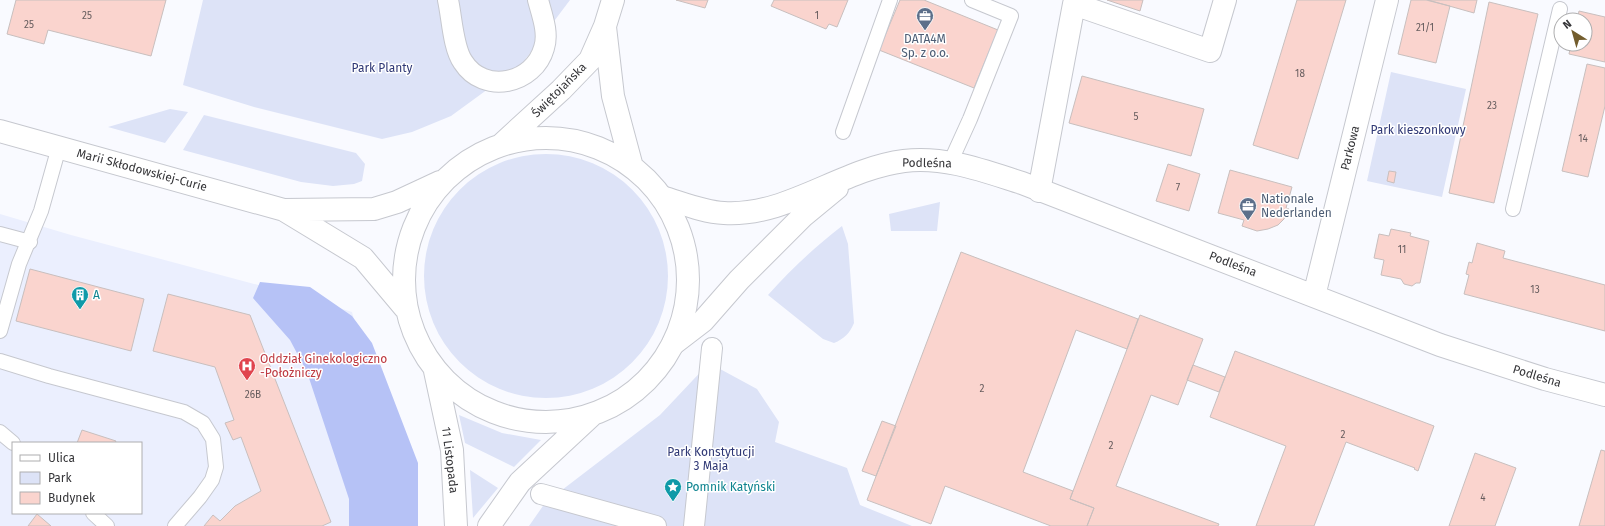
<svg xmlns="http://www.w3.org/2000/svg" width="1605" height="526" viewBox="0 0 1605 526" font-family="'Fira Sans',sans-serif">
  <rect width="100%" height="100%" fill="#f9faff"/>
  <path fill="#ebeffe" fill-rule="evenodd" d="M0 214 71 235 307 298 352 312 410 526H0ZM13 443H141V513H13Z"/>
  <path fill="#dde3f7" d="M203 0H570L521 65 451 116 412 132 382 139 254 107 183 85Z
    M1391 72 1466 89 1442 197 1367 181Z
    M170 109 188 112 165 143 108 127Z
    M204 115 356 153 365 164 362 181 354 184 333 186 301 182 183 150Z
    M424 276a122 122 0 1 1 244 0a122 122 0 1 1-244 0Z
    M940 202 937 231H891L889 214Z
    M842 226 848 244 854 323C850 333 844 339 834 343L823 339 768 295C791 269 815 247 842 226Z
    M709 363 757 389 779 422 775 442 847 468 860 505 912 526H529L545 503 660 415Z
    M459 415 502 433 541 440 514 467 465 443Z
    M470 470 498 488 473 518Z"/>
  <path fill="#b6c2f6" d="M260 282 310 287 352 316 372 343 418 463V526H349V499L307 372 290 340 253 298Z"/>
  <path fill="#fad4ce" stroke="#c8bfbe" d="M16 0H166L151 56 48 30 44 44 7 34Z
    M676 0H708L705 8Z
    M774 0H848L837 27 829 24 826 29 771 6Z
    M900 0H924L998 30 974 88 879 50Z
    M1107 0H1143L1140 11Z
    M1297 0H1346L1298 159 1253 145Z
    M1411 0H1426L1450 6 1436 63 1398 54Z
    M1428 0H1477L1474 13Z
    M1489 2 1538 14 1494 203 1449 193Z
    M1579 11 1605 17V62L1569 54 1571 44H1585V20H1577Z
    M1587 64 1605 68V106L1588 177 1562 171Z
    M1082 76 1204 109 1191 156 1069 123Z
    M1168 164 1200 174 1189 211 1156 201Z
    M1230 170 1292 187 1286 208 1289 209 1284 219 1278 225 1268 229 1257 231 1242 226 1244 220 1218 213Z
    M1389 171 1396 172 1394 183 1387 181Z
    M1391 229 1411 233 1410 236 1429 241 1420 283H1416L1412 286 1404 284 1401 279 1381 275 1384 260 1374 258 1379 234 1389 236Z
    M1477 243 1505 251 1503 258 1605 285V331L1464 294 1469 275 1466 274 1469 262 1472 263Z
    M961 252 1138 319 1127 349 1076 330 1023 472 1073 491 1070 499 1094 508 1087 526H1051L945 486 931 524 867 500Z
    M30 269 144 299 131 351 16 321Z
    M168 294 250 315 331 522 322 526H204L213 515 220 521 235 506 261 491 241 437 233 440 225 423 234 420 215 367 153 351Z
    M1140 315 1203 339 1178 405 1151 395 1116 486 1219 524 1218 526H1087L1094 508 1070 499Z
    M1235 351 1434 426 1418 471 1414 469 1415 468 1346 442 1314 526H1256L1286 446 1210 417Z
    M1193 365 1225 377 1219 392 1187 380Z
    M882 421 896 426 876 476 862 471Z
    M82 430 116 441 115 443H77Z
    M1601 450 1605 451V526H1579Z
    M1475 453 1516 468 1495 526H1449Z
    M37 514 51 526H28Z"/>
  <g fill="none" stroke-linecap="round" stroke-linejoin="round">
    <defs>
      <path id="service" d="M843 132 890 0
        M950 163 970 119 1011 16 972 0
        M1513 209 1560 9
        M0 234 30 242
        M0 331 19 264 41 211 59 147
        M0 361 49 376 184 412 203 423 213 439 216 467 212 480 200 497 175 526
        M0 432 13 443
        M93 513 107 526"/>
      <path id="pedestrian" d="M448 0C452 18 453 48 463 62 484 95 534 84 544 48 549 33 542 15 538 0
        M541 494 656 526
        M694 526 712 348"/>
      <path id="minor" d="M1039 191 1074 4 1210 51 1225 0
        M662 197C682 203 703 212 724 213 787 217 841 169 904 161 945 156 984 171 1022 183L1440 345 1545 379 1605 395
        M1314 296 1387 0
        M673 344 703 321 739 280 803 216 837 188"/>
      <path id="tertiary" d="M605 27 613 96 632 167
        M0 131 284 210 374 209 397 202 440 182
        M404 280a142 142 0 1 1 284 0a142 142 0 1 1-284 0Z
        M502 144 561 90 590 60 605 26 613 0
        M284 210 363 258 405 308
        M435 371 452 450 456 526
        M489 526 520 482 591 416"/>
    </defs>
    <use href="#service" stroke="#c6c8cf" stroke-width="16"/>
    <use href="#pedestrian" stroke="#c6c8cf" stroke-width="22"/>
    <use href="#minor" stroke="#c6c8cf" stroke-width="24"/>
    <use href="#tertiary" stroke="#c6c8cf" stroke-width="24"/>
    <use href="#service" stroke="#fff" stroke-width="14"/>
    <use href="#pedestrian" stroke="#fff" stroke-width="20"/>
    <use href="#minor" stroke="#fff" stroke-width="22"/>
    <use href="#tertiary" stroke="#fff" stroke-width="22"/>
  </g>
  <defs>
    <symbol id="office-pin" viewBox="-11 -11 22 30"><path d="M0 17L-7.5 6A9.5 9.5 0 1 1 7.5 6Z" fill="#5c6f8a" stroke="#fff"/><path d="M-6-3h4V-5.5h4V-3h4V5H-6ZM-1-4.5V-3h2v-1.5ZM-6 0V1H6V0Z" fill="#fff"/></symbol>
    <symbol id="building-pin" viewBox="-11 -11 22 30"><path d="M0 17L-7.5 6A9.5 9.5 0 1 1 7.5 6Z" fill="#0f9aa8" stroke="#fff"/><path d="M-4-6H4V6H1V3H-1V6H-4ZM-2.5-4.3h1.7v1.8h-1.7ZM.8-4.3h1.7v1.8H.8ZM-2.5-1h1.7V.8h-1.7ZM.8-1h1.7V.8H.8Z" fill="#fff"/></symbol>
    <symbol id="hospital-pin" viewBox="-11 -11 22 30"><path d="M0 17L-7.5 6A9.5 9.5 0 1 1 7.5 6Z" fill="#e0444e" stroke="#fff"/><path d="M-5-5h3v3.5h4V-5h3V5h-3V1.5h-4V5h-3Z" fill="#fff"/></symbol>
    <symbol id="sight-pin" viewBox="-11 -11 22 30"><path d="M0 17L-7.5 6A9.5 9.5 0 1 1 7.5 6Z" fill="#0f9aa8" stroke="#fff"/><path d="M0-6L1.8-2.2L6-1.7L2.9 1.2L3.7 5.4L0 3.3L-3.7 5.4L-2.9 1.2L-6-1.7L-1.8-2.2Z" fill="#fff"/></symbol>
  </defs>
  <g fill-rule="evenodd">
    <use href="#office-pin" x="915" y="6" width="20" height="27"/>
    <use href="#office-pin" x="1238" y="196" width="20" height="27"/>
    <use href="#building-pin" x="70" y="285" width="20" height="27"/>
    <use href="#hospital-pin" x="237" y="356" width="20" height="27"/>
    <use href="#sight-pin" x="663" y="477" width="20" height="27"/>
  </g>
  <g text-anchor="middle" stroke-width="3" stroke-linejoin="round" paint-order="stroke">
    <g font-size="10" fill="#665d5e">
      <text x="87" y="19">25</text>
      <text x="817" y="19">1</text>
      <text x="29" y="28">25</text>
      <text x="1425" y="31">21/1</text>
      <text x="1300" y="77">18</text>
      <text x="1492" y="109">23</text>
      <text x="1136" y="120">5</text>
      <text x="1583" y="142">14</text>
      <text x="1178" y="191">7</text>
      <text x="1402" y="253">11</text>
      <text x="1535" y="293">13</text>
      <text x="982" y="392">2</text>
      <text x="253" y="398">26B</text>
      <text x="1343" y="438">2</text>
      <text x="1111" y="449">2</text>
      <text x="1483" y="501">4</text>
    </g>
    <g font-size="12" fill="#4e5e75" stroke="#fff">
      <text x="925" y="43">DATA4M<tspan x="925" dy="14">Sp. z o.o.</tspan></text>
      <text x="1261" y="203" text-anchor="start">Nationale<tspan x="1261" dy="14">Nederlanden</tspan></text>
    </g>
    <g font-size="12" fill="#2f3875" stroke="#fff">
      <text x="382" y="72">Park Planty</text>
      <text x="1418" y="134">Park kieszonkowy</text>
      <text x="711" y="456">Park Konstytucji<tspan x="711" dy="14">3 Maja</tspan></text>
    </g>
    <g font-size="12" fill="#353538" stroke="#fff">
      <text transform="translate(559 90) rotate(-45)" y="4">Świętojańska</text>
      <text transform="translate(1350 148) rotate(-76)" y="4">Parkowa</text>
      <text transform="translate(927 163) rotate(1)" y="4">Podleśna</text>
      <text transform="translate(142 170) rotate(15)" y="4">Marii Skłodowskiej-Curie</text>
      <text transform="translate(1233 264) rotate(21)" y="4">Podleśna</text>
      <text transform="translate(1537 376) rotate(17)" y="4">Podleśna</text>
      <text transform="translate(450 460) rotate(83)" y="4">11 Listopada</text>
    </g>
    <g font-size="12" fill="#0d838f" stroke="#fff" text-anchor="start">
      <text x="93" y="299">A</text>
      <text x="686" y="491">Pomnik Katyński</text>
    </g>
    <g font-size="12" fill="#be3a42" stroke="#fff" text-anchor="start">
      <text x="260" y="363">Oddział Ginekologiczno<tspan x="260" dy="14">-Położniczy</tspan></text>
    </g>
  </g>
  <rect x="12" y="442" width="130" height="72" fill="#ffffff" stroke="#aeaeaf"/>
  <rect x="20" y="455" width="20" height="6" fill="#ffffff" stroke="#aeaeaf"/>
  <text x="48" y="462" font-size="12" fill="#353538">Ulica</text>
  <rect x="20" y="472" width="20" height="12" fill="#dde3f7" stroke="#aeaeaf"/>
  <text x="48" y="482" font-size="12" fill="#353538">Park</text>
  <rect x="20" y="492" width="20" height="12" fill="#fad4ce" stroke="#aeaeaf"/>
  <text x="48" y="502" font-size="12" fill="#353538">Budynek</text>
  <g transform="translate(1573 32) rotate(323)"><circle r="19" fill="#ffffff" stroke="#aeaeaf"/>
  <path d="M0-3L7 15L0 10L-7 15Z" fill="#735d2d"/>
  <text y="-6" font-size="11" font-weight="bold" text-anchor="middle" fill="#353538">N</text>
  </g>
</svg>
